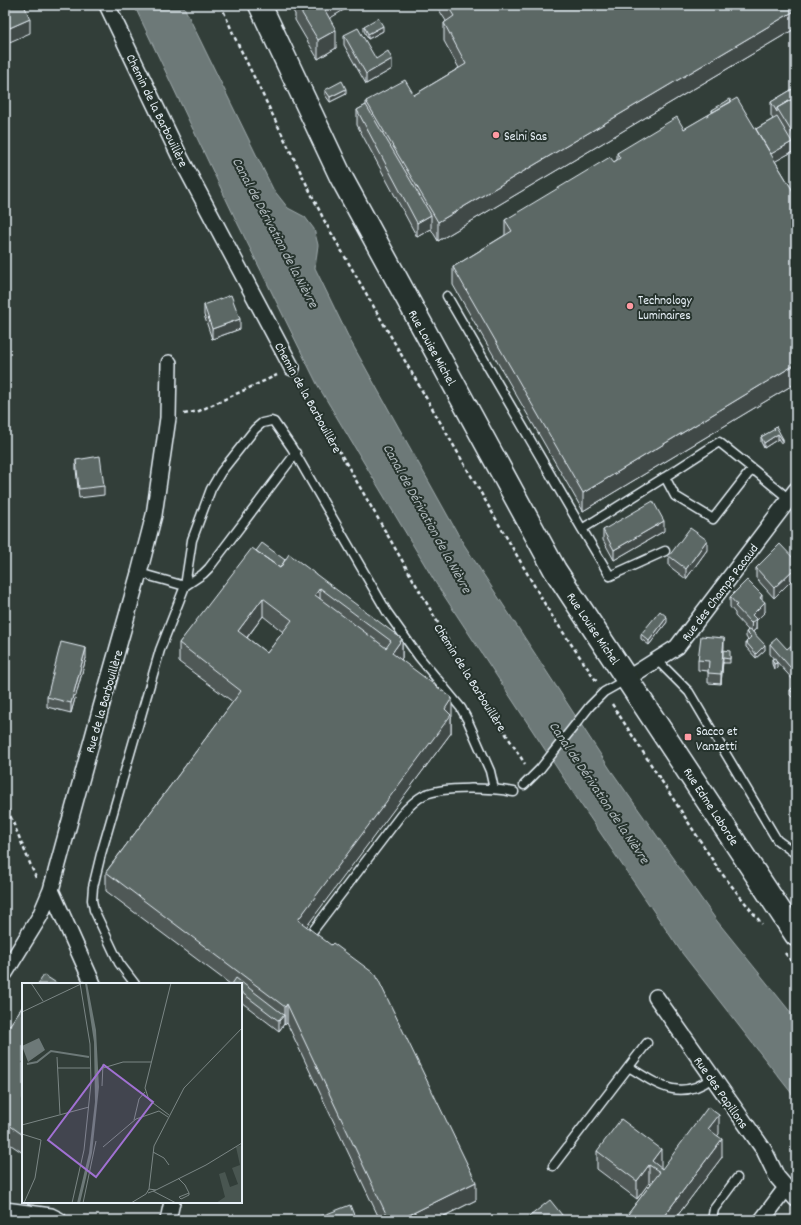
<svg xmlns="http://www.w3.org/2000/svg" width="801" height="1225" viewBox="0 0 801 1225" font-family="Dekko,sans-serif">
  <rect width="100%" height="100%" fill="#323e39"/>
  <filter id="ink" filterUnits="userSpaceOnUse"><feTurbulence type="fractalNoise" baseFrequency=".025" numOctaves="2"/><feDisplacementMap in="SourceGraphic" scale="8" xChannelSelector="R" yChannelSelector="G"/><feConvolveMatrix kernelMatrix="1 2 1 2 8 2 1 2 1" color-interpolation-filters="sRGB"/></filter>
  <g filter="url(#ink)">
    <path fill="#6d7978" stroke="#9ea9ab" d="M134 5H183L273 189 288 208 305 217 314 229 318 245 315 268 350 340 463 543 610 769 717 921 796 1019V1099L682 953 580 803 435 582 317 384 235 218Z"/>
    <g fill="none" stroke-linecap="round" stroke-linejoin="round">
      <defs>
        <path id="lane" d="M447 296 582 529 665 477 675 496 713 519 748 474 754 470 789 499
          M665 477 719 442 754 470
          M582 529 610 576 665 551
          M139 573 185 586 203 574 209 568 296 453
          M657 660 689 692 777 840 796 854
          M524 785 540 769 590 706 604 692 627 679
          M312 932 401 815C408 807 415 800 424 795 444 786 492 788 514 792
          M135 984 119 963 94 910 92 900 93 887 101 854 160 650 185 586 192 540 211 489 221 472 255 429 262 423 271 421 274 422 292 448 387 612 419 657 461 708 467 719 490 771 494 789
          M629 1067C658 1085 680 1102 712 1078
          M553 1166 647 1043
          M712 1220 714 1209 737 1178"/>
        <path id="street" d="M107 5 179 155 292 368
          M628 678 677 647 796 490
          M51 890 93 984
          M5 973 40 916 51 890 100 711 139 573 154 515 168 418 169 363
          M656 997 764 1150 777 1177 796 1199
          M5 1210 51 1216 59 1220
          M168 1220 172 1202
          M762 1220 786 1188"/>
        <path id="secondary" d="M260 5 341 177 555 570 796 935"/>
      </defs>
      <use href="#lane" stroke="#e8f1f8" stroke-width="11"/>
      <use href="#street" stroke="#e8f1f8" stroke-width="18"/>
      <use href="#secondary" stroke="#e8f1f8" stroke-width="25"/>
      <path stroke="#e8f1f8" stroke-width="2.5" stroke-dasharray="4 3" stroke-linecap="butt" d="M221 5 235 38 325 222 550 613 597 682
        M300 383 464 668 525 764
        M184 414 199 411 277 375
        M612 704 719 870 762 924
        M5 803 36 878
        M785 953 796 967"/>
      <use href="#lane" stroke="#26332d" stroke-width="8"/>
      <use href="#street" stroke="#26332d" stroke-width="15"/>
      <use href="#secondary" stroke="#26332d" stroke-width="22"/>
    </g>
    <path fill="#4f5957" stroke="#e8f1f8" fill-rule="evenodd" d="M289 5H352L329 18 336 48 318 59 295 20V14Z
      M436 5H796V28L438 241 431 229 417 237 357 125V110L366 105V101L414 95 459 68 444 41V23L446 21Z
      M364 26 383 31 368 39 364 31Z
      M344 35 376 59 392 69 366 84 344 45Z
      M796 87V158L792 152 775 161 796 196V383L583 511 453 285V267L505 235V220L617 160V153L684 129 712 113V110L731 102 756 129 773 119 771 116V102Z
      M325 90 346 94 330 102 325 95Z
      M204 305 240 329 212 339 204 315Z
      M774 428 783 439V443L782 444 778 439 764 448 761 442V437L774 430Z
      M76 460 104 486V495L79 498 76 469Z
      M603 530 664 531 614 560 603 540Z
      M707 550 686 579 669 566V556Z
      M256 551 285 560 402 639V658L401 659 452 716 451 718V733L306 926 476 1200 436 1220H380L287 1023 285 1025 284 1024 279 1031 241 1002V984H230L106 891V872L233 702 179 662V643ZM263 616 283 632 267 653 247 638Z
      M796 561V576L774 598 756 578V568Z
      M730 597 762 600 765 612 756 621V629L753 632 765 650 756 658 746 647V642L748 640 746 637V632L748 630 735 616V613L730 607Z
      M667 622 649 645 641 639V634Z
      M770 644 787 649 796 644V683L776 661 777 668 774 669 772 664V659H774L770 654Z
      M724 650 730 656V663H723V662L721 684 708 683V671L698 670V660Z
      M86 658 71 713 47 707V697Z
      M796 684 795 700 790 695V690Z
      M23 1006V1153L5 1141V1032Z
      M719 1134 717 1136 722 1157 674 1220H628V1214L651 1184 649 1183 637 1199 597 1169V1151L661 1167V1168L662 1169Z"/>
    <path fill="#404947" stroke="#e8f1f8" d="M322 5H352L322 23Z
      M796 10V28L438 241V222Z
      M30 19V33L5 44V30Z
      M383 26V31L368 39V34Z
      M336 30V48L318 59V40Z
      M392 59V69L366 84V74Z
      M346 89V94L330 102V97Z
      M792 142V152L767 166V156Z
      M431 215V229L417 237V223Z
      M240 319V329L212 339V329Z
      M796 364V383L583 511V493Z
      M778 434V439L764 448V443Z
      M782 439H783V443L782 444Z
      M664 521V531L614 560V550Z
      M707 540V550L686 579V569Z
      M796 567V576L774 598V588Z
      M320 588V606L315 595Z
      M762 595V605L765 602V612L756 621V629L751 633 752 615 760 598Z
      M263 598V616L238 649V631Z
      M667 617V622L649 645V641Z
      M724 638V647L721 684V674Z
      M402 639V658L392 671V653Z
      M765 645V650L756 658V654Z
      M86 648V658L71 713V703Z
      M777 663V668L774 669V664Z
      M452 698V716L451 718V733L298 938V920Z
      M287 1004V1023L285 1025V1007Z
      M284 1015V1024L279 1031V1021Z
      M719 1115V1134L708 1147V1129Z
      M722 1139V1157L674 1220H661Z
      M661 1149V1167L658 1171 652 1161Z
      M649 1165V1183L637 1199V1181Z
      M476 1182V1200L436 1220H399Z"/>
    <path fill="#5c6865" stroke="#e8f1f8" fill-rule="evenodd" d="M5 5H24L30 19 5 30Z
      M297 5H322L336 30 318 40Z
      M447 5H796V10L438 222 366 101 405 80 414 95 466 64 444 23 454 16Z
      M378 18 383 26 368 34 364 26Z
      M358 28 376 59 388 51 392 59 366 74 344 35Z
      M342 81 346 89 330 97 325 90Z
      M796 87V97L777 108V112L771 102Z
      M796 97V139L777 108Z
      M737 98 796 196V364L583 493 453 267 512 231 505 220 610 157 614 162 620 158 617 153 677 117 684 129Z
      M730 99 731 102 713 112 712 110Z
      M366 105 431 215 417 223 357 110Z
      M777 117 792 142 771 154 756 129Z
      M231 295 240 319 212 329 204 305Z
      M776 426 783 439H782L778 434 764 443 761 437 775 429 774 428Z
      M100 456 104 486 79 489 76 460Z
      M653 501 664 521 614 550 603 530Z
      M690 528 707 540 686 569 669 556Z
      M262 543 285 560 280 568 256 551Z
      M780 544 796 561V567L774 588 756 568Z
      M252 548 280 568 289 554 402 639 392 653 452 698 445 709 451 715 298 920 331 945 333 943 376 975 476 1182 399 1220H389L287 1004 285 1007 106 872 241 691 179 643ZM320 588 391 641 386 648 315 595ZM263 598 292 620 267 653 238 631Z
      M747 580 762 595 760 598 765 602 752 615 756 619 751 623 735 606 737 605 730 597Z
      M660 611 667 617 649 641 641 634Z
      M750 629 765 645 756 654 746 642 751 637 746 632Z
      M701 636 724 638 721 674 708 673 709 661 698 660Z
      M777 638 787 649 795 642 796 644V674L770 644Z
      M61 642 86 648 71 703 47 697Z
      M723 650 730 651V659L723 658Z
      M775 658 777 663 774 664 772 659Z
      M796 684V694L795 695 790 690Z
      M44 975 58 984H38Z
      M236 978 284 1015 279 1021 241 992V984H232Z
      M23 1006V1135L5 1122V1032Z
      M708 1107 719 1115 708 1129 722 1139 661 1220H636L628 1214 660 1172 649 1165 637 1181 597 1151 621 1119 661 1149 652 1161 662 1169Z
      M550 1200 566 1220H525Z
      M350 1205 356 1220H311Z"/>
  </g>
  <g fill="#ff9aa2" stroke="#26332d" stroke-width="1.5">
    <circle cx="496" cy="135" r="4"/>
    <circle cx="630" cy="306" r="4"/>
    <rect x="684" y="733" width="8" height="8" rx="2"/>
  </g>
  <g text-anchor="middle" stroke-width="4" stroke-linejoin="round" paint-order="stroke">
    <g font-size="13" fill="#e8f1f8" stroke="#26332d">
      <text transform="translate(158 110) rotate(64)" y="5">Chemin de la Barbouillère</text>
      <text transform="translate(433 347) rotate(61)" y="5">Rue Louise Michel</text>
      <text transform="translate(309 397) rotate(61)" y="5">Chemin de la Barbouillère</text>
      <text transform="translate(719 592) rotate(-53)" y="5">Rue des Champs Pacaud</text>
      <text transform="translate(594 628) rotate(56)" y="5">Rue Louise Michel</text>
      <text transform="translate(471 677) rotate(58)" y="5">Chemin de la Barbouillère</text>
      <text transform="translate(103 701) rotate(-74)" y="5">Rue de la Barbouillère</text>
      <text transform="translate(712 806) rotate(57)" y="5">Rue Edme Laborde</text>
      <text transform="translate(722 1092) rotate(55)" y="5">Rue des Papillons</text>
    </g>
    <g font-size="13" fill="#e8f1f8" stroke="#26332d" text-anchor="start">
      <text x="504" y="140">Selni Sas</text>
      <text x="638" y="304">Technology<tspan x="638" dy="15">Luminaires</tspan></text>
      <text x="696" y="735">Sacco et<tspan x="696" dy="15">Vanzetti</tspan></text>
    </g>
    <g font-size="14" font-style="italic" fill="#b1bbbe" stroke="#26332d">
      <text transform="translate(276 232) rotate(62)" y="5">Canal de Dérivation de la Nièvre</text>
      <text transform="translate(428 518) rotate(61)" y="5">Canal de Dérivation de la Nièvre</text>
      <text transform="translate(600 792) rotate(56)" y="5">Canal de Dérivation de la Nièvre</text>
    </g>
  </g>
  <g transform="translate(22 983)">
    <rect width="220" height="220" fill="#323e39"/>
    <path d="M220 162V220H194L203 214 197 191 203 189 208 204 216 201 210 185 218 182 214 164Z" fill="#495651"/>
    <path d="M63 0H65L74 47 77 104 70 170 58 220H55L67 170 73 119 72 59ZM17 55 23 67 6 79 0 63Z" fill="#6d7978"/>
    <path fill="none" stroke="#6d7978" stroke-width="2" d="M5 81 15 79 29 68 67 74"/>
    <path fill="none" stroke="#7b8685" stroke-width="1" d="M9 0 21 18M0 29 59 1M35 74 38 131M36 85H68M81 85 101 79H129M80 103 81 81M147 132 127 117 123 105 149 0M112 137 117 116 123 109M0 142 67 124M0 151 19 157 13 195 2 220M81 164 114 136 137 128 146 134M131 169 142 175 147 182M156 195 163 202 167 210V212L159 216 157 214 167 210M134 207 184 182 220 160M131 208 154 220M126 210 134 207 127 206M50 220 62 167 69 100 68 61 58 0M61 220 74 158M109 220 124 211 127 206 132 163 162 105 220 45"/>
    <path fill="#a171d3" fill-opacity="0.15" stroke="#a171d3" stroke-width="2" d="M82 82 131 119 74 194 26 157Z"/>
    <rect width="220" height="220" fill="none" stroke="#e8f1f8" stroke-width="2"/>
  </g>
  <rect width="801" height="1225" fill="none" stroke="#26332d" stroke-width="20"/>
  <rect x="10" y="10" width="781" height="1205" fill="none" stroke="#e8f1f8" stroke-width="1.5" filter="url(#ink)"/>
</svg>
